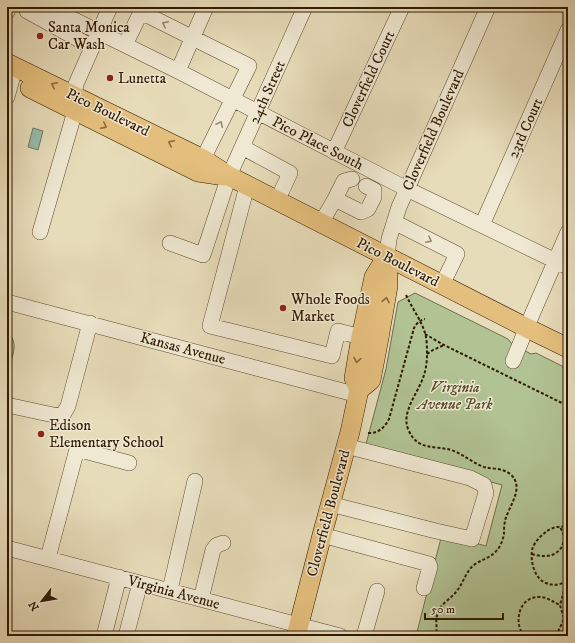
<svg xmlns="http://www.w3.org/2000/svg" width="575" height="643" viewBox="0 0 575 643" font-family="'IM FELL DW Pica',serif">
  <rect width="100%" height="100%" fill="#e7dcb9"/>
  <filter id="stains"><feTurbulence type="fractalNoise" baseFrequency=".005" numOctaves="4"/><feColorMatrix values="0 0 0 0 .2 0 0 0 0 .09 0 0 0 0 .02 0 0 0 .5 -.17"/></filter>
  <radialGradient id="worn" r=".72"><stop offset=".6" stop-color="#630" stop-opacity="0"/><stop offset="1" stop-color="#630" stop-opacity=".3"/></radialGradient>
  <path fill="#b1c293" stroke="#706e4a" d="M415 293 508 339 512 344 531 354 536 353 568 369V636H416L442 534 486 546 502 485 365 448 386 369 398 302Z
    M7 331C20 343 12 358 7 372Z"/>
  <path fill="#97bcab" stroke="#6e7b67" d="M33 128 43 131 38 150 28 147Z"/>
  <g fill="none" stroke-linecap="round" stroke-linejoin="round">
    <defs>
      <path id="minor" d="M48 7 178 71 407 189 568 267
        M27 11 92 47
        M7 12 9 7
        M125 45 141 12 249 66 203 159
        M178 71 206 7
        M74 95 76 84 110 7
        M7 97 12 79
        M242 147 290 173 277 201
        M334 152 402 7
        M352 179 344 181 335 199 361 212 368 209 374 197V190L366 186
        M247 186 210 326 332 356 338 331 361 337
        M394 222 457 254 442 285
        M321 223 335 199
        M482 225 568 30
        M40 232 75 111
        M170 243 203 255 229 176 305 7
        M387 256 389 239 399 207 488 7
        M7 302 358 395
        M513 361 534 310 568 232
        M7 405 58 416 64 413 68 406 90 323
        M330 504 436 531 472 539 486 493 484 485 470 478 346 446
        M322 535 429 564 430 567 424 588
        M7 548 340 636
        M48 558 77 449 129 463
        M170 590 195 481
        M201 599 213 550 217 545 223 543
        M104 636 119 577
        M126 636 140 583
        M364 636 377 591"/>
      <path id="major" d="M7 63 203 159 229 176 527 328 568 348
        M30 88 198 172 225 176
        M359 390 354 378 361 337 374 277 387 256
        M296 636 322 535 350 432 359 390 371 380 379 338 388 286 387 256"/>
    </defs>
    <use href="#minor" stroke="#5e4a30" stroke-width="16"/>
    <use href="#major" stroke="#301902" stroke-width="20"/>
    <path stroke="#301902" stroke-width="2" stroke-dasharray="3 2" stroke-linecap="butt" d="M406 295C412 308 421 320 425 333 427 339 427 348 427 354 427 361 426 369 424 375 419 392 401 411 408 429 418 453 436 444 454 451 464 455 473 463 484 467 492 469 503 468 510 474 526 487 508 507 505 521 504 525 504 530 504 534 503 539 501 546 497 550 491 558 482 559 474 565 466 571 463 584 456 592 451 598 443 603 439 609 434 620 438 626 436 636
      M425 334 444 345 568 406
      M427 354 433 350 444 345
      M368 433C378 434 385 427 389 419L414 328C416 324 420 320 425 319
      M532 554C542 557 554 558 561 548 563 544 565 540 564 536 563 533 561 529 560 527
      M567 581C560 585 553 586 546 583 534 579 529 558 533 547 536 540 542 535 547 531 553 527 562 525 568 528
      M524 636C513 622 519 596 540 597 547 597 553 602 560 605
      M556 636 564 619 560 605 568 576
      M566 636 568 632"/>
    <use href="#minor" stroke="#efe8d2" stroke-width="15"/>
    <use href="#major" stroke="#e4be7c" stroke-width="19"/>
  </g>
  <defs><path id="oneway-chevron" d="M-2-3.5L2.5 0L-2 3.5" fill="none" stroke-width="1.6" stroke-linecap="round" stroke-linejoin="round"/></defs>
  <g stroke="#998b74">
    <use href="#oneway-chevron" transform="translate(165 24) rotate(-153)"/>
    <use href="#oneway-chevron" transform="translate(220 124) rotate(-64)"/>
    <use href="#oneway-chevron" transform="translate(429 240) rotate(27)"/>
  </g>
  <g stroke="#8a6c3f">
    <use href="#oneway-chevron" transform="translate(54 85) rotate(-154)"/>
    <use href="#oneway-chevron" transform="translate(104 126) rotate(27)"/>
    <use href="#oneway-chevron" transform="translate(171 143) rotate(-154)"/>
    <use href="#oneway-chevron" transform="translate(386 300) rotate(-80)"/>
    <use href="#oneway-chevron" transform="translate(357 360) rotate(100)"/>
  </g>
  <g fill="#8f2418" stroke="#efe8d2" stroke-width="1.5">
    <circle cx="40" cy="36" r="4"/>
    <circle cx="110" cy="78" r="4"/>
    <circle cx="283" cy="308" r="4"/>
    <circle cx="41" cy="434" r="4"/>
  </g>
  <g text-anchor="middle" stroke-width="3" stroke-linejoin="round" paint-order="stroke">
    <g font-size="15" fill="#301902" stroke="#efe8d2" text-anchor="start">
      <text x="48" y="32">Santa Monica<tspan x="48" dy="17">Car Wash</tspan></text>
      <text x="118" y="83">Lunetta</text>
      <text x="291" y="304">Whole Foods<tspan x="291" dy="17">Market</tspan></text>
      <text x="49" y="430">Edison<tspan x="49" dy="17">Elementary School</tspan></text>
    </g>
    <g font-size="15" fill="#301902" stroke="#efe8d2">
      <text transform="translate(368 79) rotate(-65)" y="5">Cloverfield Court</text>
      <text transform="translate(267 92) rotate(-66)" y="5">24th Street</text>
      <text transform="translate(108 112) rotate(26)" y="5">Pico Boulevard</text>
      <text transform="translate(525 128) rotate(-66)" y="5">23rd Court</text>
      <text transform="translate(433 130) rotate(-66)" y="5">Cloverfield Boulevard</text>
      <text transform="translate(318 143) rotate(27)" y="5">Pico Place South</text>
      <text transform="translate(398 262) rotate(27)" y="5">Pico Boulevard</text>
      <text transform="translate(183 348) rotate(15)" y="5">Kansas Avenue</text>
      <text transform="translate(328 513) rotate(-75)" y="5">Cloverfield Boulevard</text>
      <text transform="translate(174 592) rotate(15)" y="5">Virginia Avenue</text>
    </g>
    <g font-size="15" font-style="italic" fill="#574c2e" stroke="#efe8d2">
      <text x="455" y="392">Virginia<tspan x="455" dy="17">Avenue Park</tspan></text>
    </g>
  </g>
  <rect width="575" height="643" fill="none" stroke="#e7dcb9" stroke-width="24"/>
  <rect x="8" y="8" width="559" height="627" fill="none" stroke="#301902" stroke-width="2"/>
  <rect x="12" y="12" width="551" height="619" fill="none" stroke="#301902"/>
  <g transform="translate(42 601) rotate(239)" stroke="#efe8d2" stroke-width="3" paint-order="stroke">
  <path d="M0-3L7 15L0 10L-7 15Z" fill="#301902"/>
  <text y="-6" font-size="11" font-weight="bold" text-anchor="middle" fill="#301902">N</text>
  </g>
  <path d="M425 613v6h78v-6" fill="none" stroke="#301902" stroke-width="2"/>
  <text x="431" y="613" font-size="12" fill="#301902" stroke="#efe8d2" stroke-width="3" paint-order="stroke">50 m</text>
  <rect width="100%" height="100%" filter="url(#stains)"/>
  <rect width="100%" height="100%" fill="url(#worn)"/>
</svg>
